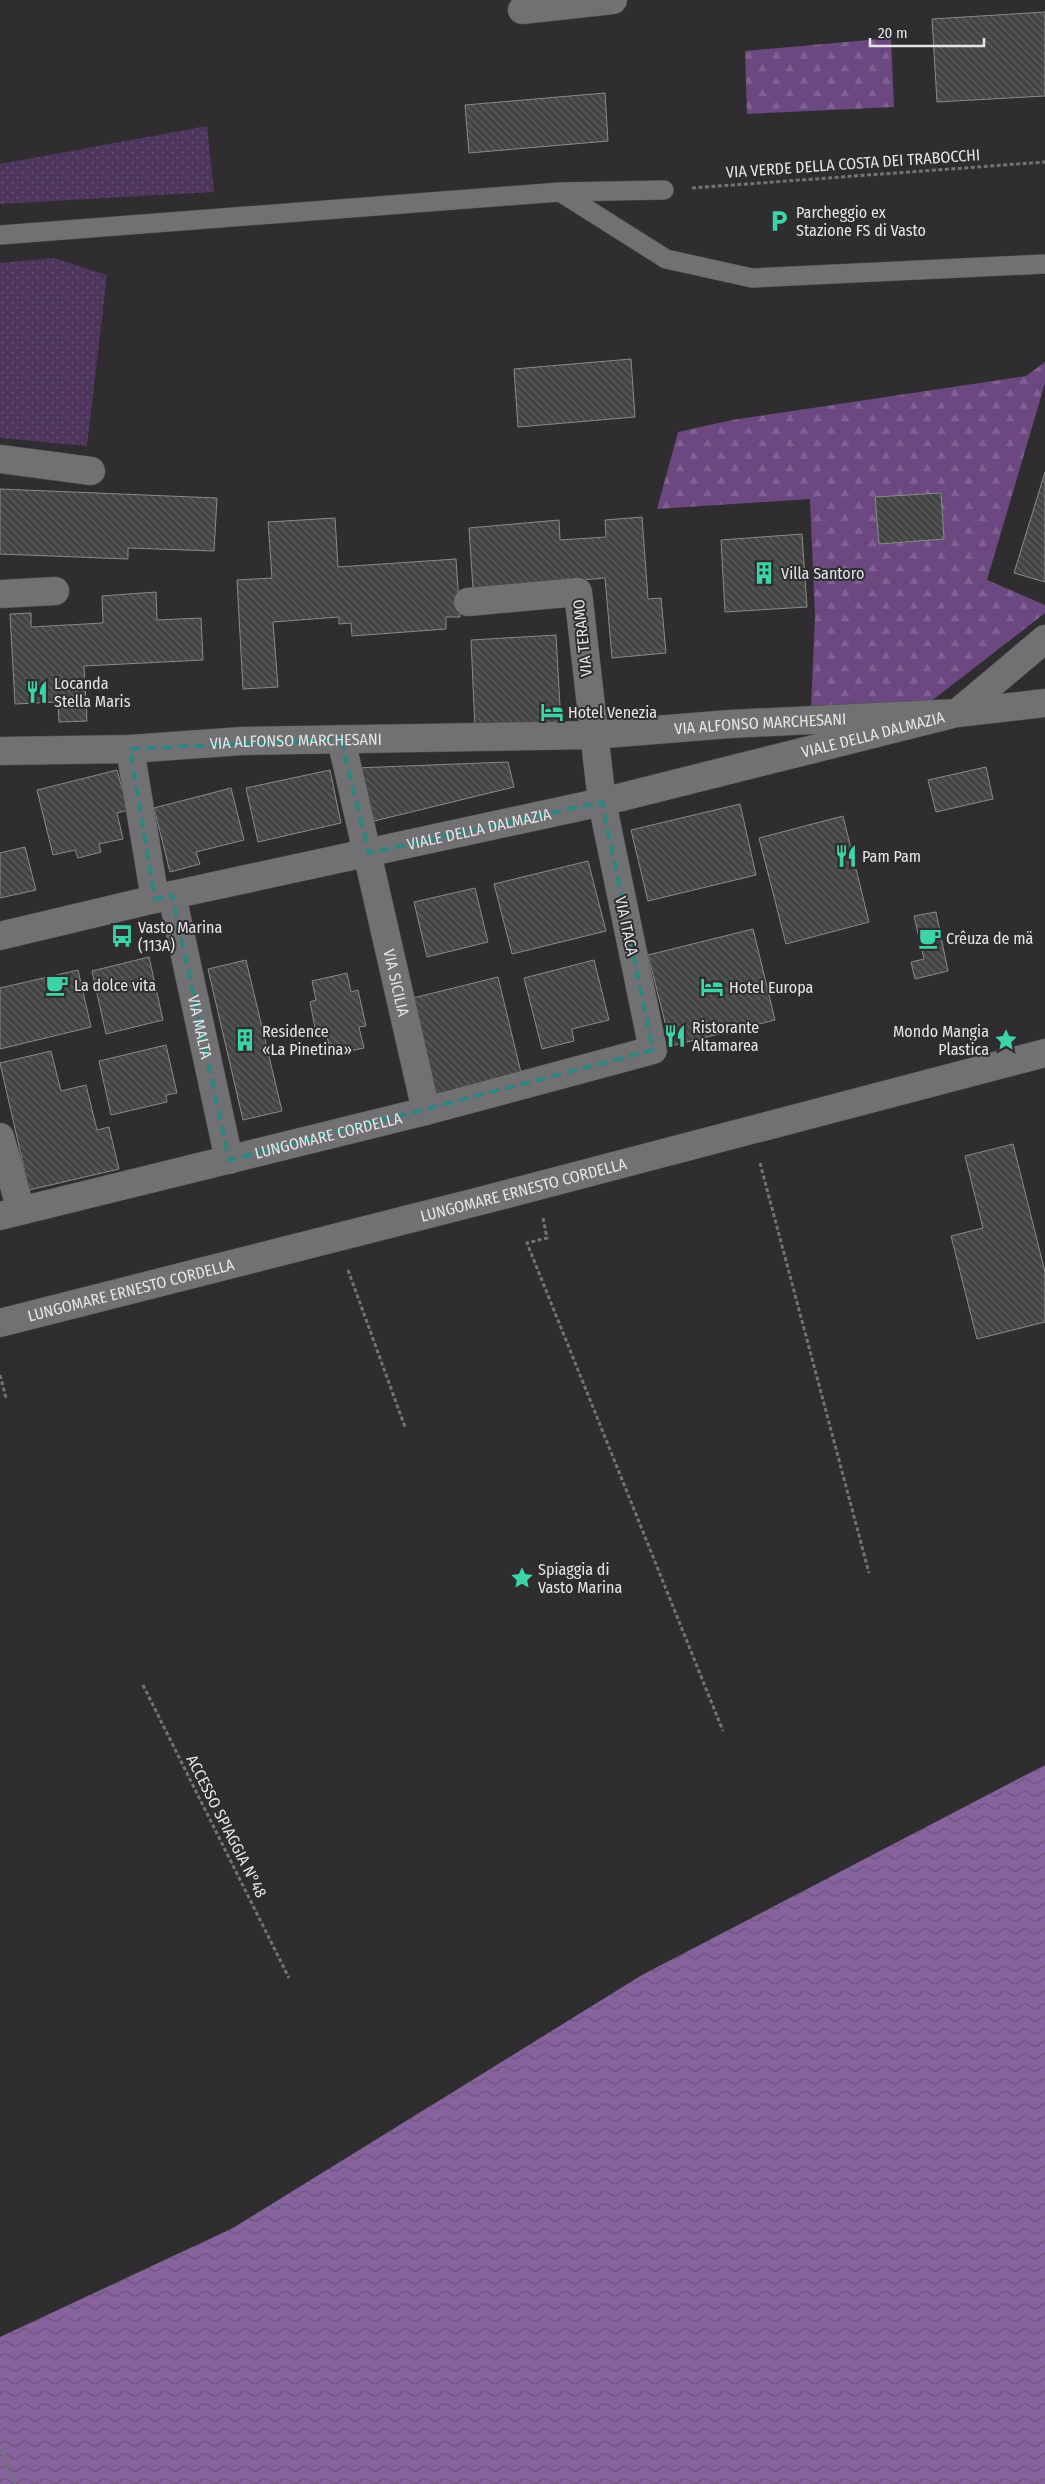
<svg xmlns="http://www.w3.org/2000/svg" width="1045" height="2484" viewBox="0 0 1045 2484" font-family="'Fira Sans Condensed',sans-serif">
  <defs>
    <pattern id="grass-dots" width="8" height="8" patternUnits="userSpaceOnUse" patternTransform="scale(1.25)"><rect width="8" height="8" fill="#4d355c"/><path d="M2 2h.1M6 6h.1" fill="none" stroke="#665273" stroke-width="1.8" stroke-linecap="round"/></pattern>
    <pattern id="forest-firs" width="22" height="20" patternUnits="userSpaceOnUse" patternTransform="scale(1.25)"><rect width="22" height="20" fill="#6b4880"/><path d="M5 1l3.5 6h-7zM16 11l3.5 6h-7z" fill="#806292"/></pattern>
    <pattern id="water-waves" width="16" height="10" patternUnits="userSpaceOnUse" patternTransform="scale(1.25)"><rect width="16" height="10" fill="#87639e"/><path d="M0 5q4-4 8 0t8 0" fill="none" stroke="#695576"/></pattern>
    <pattern id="building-back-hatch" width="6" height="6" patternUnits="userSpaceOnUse" patternTransform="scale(1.25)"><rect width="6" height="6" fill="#424544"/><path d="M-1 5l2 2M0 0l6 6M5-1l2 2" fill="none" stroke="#5d605f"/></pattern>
  </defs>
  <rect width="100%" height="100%" fill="#2f2d30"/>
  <path fill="url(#grass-dots)" d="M207 126 214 192 0 204V164Z
    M54 258 107 275 87 446 0 438V263Z"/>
  <path fill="url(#forest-firs)" d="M891 38 894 107 747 114 745 51Z
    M1045 362V383L987 580 1045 605V613L930 702 811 706 815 617 810 499 657 509 678 432 732 420 1026 376Z"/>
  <path fill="url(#water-waves)" d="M1045 1765V2484H0V2337L233 2228 642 1975Z"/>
  <path fill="url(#building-back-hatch)" stroke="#888b89" d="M1045 12V96L937 102 932 19Z
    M605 93 608 141 469 153 465 105Z
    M631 359 635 417 518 427 514 369Z
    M1045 472V582L1014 573Z
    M0 489 217 498 214 551 128 548V559L0 554Z
    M941 493 944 539 879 544 875 497Z
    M642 517 648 599 661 598 666 653 612 658 605 578 473 589 469 528 559 520 560 540 606 537 605 520Z
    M335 518 338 567 456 559 460 617H446V629L352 636 351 623 339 624V617L273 622 278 687 243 689 237 580 272 578 268 522Z
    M802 534 807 607 725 612 721 540Z
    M156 592 157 620 201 618 203 660 84 666 87 721 59 722 58 702 15 704 10 614 31 613V627L103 623 102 596Z
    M556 635 561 724 475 729 471 640Z
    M508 762 514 787 366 823 355 768Z
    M986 767 993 799 936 812 928 780Z
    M117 770 128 810 117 813 123 839 99 844 101 852 78 858 75 850 53 855 37 790Z
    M330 770 341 823 258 842 246 788Z
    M231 788 244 840 196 852 200 864 170 872 154 808Z
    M740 804 756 875 648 901 631 830Z
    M843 816 869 922 786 944 759 838Z
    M25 847 36 890 0 898V853Z
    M588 861 606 931 512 954 494 884Z
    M475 888 488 942 427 957 414 902Z
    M936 912 948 971 915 979 911 962 924 959 914 916Z
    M753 929 775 1020 671 1046 648 955Z
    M149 957 163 1020 106 1034 92 971Z
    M246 960 282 1111 243 1120 208 969Z
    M594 960 609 1020 572 1029 574 1041 542 1049 524 978Z
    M78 970 91 1027 0 1049V988Z
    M347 973 351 992 358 990 366 1026 359 1027 364 1048 331 1055 326 1031 316 1033 310 1002 316 1000 312 981Z
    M498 977 523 1081 438 1102 413 998Z
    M166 1045 177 1093 166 1095 167 1102 111 1115 99 1061Z
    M51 1051 61 1091 86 1085 97 1130 109 1127 119 1169 29 1190 0 1063Z
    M1013 1144 1045 1272V1322L977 1339 951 1236 983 1228 965 1156Z"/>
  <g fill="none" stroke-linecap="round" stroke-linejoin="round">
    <defs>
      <path id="service" d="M664 190 560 192 666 259 752 278 1045 264
        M0 235 560 192"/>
      <g id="pedestrian">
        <path id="s1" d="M0 1323 484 1200 1045 1053"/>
      </g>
      <g id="minor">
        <path d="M522 10 613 0"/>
        <path d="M0 459 91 471"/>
        <path d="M0 594 55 591"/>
        <path id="s2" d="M341 739 426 1111"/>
        <path d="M130 749 155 899"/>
        <path id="s3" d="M0 751 130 749 242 741 593 735 730 724 957 713 1045 639"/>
        <path id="s4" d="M172 895 229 1160"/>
        <path d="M0 1137 21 1210"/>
        <path id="s5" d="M0 1216 426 1111 653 1050 602 802 578 592 468 602"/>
      </g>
      <g id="tertiary">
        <path id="s6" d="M0 936 172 895 602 802 957 713 1045 703"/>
      </g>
    </defs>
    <use href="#service" stroke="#4d4c4e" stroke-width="20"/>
    <use href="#pedestrian" stroke="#4d4c4e" stroke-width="29"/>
    <use href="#minor" stroke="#4d4c4e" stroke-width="29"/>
    <use href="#tertiary" stroke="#4d4c4e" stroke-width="29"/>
    <path stroke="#737274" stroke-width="3" stroke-dasharray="4 2.5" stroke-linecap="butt" d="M692 188 1045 162
      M760 1163 869 1573
      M543 1218 547 1238 527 1243 723 1731
      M348 1270 405 1427
      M0 1375 6 1398
      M143 1685 289 1978
      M0 2446 15 2484"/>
    <use href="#service" stroke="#717073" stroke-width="19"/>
    <use href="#pedestrian" stroke="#717073" stroke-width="28"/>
    <use href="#minor" stroke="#717073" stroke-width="28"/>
    <use href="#tertiary" stroke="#717073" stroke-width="28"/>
  </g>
  <path fill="none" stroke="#2f8680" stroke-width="4" stroke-dasharray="10 6" stroke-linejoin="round" d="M341 739 369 853 602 802 653 1050 229 1160 172 895 155 899 130 749Z"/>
  <defs>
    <symbol id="parking-bare" viewBox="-9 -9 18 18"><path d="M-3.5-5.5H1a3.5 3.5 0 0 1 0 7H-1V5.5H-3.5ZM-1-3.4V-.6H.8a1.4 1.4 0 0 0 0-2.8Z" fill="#3cd4a4" stroke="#2f2d30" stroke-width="2.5" paint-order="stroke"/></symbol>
    <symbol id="building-bare" viewBox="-9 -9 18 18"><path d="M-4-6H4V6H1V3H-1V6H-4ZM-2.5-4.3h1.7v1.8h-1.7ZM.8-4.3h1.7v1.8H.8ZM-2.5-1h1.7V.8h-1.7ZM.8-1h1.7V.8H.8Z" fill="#3cd4a4" stroke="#2f2d30" stroke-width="2.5" paint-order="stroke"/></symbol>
    <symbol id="restaurant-bare" viewBox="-9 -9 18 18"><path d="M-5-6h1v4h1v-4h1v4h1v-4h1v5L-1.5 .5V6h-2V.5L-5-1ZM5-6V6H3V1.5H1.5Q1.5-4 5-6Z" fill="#3cd4a4" stroke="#2f2d30" stroke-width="2.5" paint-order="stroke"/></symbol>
    <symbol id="hotel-bare" viewBox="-9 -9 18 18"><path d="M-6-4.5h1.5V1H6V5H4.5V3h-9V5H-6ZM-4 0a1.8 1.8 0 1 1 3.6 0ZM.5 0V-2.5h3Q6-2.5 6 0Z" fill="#3cd4a4" stroke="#2f2d30" stroke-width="2.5" paint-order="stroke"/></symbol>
    <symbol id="bus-bare" viewBox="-9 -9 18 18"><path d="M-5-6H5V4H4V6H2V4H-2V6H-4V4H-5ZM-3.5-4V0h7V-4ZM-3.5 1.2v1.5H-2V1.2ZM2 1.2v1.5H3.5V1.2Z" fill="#3cd4a4" stroke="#2f2d30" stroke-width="2.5" paint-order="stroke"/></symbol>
    <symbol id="cafe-bare" viewBox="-9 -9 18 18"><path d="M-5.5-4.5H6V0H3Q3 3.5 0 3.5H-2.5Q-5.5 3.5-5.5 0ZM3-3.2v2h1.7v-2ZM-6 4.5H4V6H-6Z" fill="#3cd4a4" stroke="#2f2d30" stroke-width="2.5" paint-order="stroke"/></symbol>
    <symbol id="sight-bare" viewBox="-9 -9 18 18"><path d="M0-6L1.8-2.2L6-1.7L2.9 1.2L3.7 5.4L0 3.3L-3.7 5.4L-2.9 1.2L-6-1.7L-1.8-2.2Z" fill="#3cd4a4" stroke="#2f2d30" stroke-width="2.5" paint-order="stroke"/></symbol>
  </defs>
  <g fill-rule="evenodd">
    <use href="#parking-bare" x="763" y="205" width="32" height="32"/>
    <use href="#building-bare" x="748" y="557" width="32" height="32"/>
    <use href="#restaurant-bare" x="21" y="676" width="32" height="32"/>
    <use href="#hotel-bare" x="536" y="696" width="32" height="32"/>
    <use href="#restaurant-bare" x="830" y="840" width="32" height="32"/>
    <use href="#bus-bare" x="106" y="920" width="32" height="32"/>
    <use href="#cafe-bare" x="914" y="922" width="32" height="32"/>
    <use href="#cafe-bare" x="41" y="969" width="32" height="32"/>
    <use href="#hotel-bare" x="696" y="971" width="32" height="32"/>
    <use href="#restaurant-bare" x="659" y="1020" width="32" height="32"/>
    <use href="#building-bare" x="229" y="1024" width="32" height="32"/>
    <use href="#sight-bare" x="990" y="1024" width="32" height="32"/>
    <use href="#sight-bare" x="506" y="1562" width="32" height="32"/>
  </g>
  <g text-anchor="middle" stroke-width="4" stroke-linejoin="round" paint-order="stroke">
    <g font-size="16" fill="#e5e4e6" stroke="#2f2d30">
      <text transform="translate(853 163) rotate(-4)" y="6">VIA VERDE DELLA COSTA DEI TRABOCCHI</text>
      <text transform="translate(582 638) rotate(-96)" y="6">VIA TERAMO</text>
      <text dy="6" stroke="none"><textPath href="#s3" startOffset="761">VIA ALFONSO MARCHESANI</textPath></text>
      <text dy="6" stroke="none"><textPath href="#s6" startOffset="896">VIALE DELLA DALMAZIA</textPath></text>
      <text dy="6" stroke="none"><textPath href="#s3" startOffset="296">VIA ALFONSO MARCHESANI</textPath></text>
      <text dy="6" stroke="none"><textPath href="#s6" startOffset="491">VIALE DELLA DALMAZIA</textPath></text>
      <text transform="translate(627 926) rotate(78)" y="6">VIA ITACA</text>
      <text dy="6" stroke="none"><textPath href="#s2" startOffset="250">VIA SICILIA</textPath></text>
      <text dy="6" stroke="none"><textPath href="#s4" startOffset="135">VIA MALTA</textPath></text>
      <text dy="6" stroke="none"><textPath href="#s5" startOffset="338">LUNGOMARE CORDELLA</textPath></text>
      <text dy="6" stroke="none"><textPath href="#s1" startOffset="540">LUNGOMARE ERNESTO CORDELLA</textPath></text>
      <text dy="6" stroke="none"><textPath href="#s1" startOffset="135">LUNGOMARE ERNESTO CORDELLA</textPath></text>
      <text transform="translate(227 1826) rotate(63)" y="6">ACCESSO SPIAGGIA N°48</text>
    </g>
    <g font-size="16" fill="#e5e4e6" stroke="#2f2d30" text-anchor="start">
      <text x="796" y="218">Parcheggio ex<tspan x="796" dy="18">Stazione FS di Vasto</tspan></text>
      <text x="781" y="579">Villa Santoro</text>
      <text x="54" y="689">Locanda<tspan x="54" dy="18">Stella Maris</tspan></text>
      <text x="568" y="718">Hotel Venezia</text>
      <text x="862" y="862">Pam Pam</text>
      <text x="138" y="933">Vasto Marina<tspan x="138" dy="18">(113A)</tspan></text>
      <text x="946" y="944">Crêuza de mä</text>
      <text x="74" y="991">La dolce vita</text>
      <text x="729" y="993">Hotel Europa</text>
      <text x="692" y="1033">Ristorante<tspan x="692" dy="18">Altamarea</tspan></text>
      <text x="262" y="1037">Residence<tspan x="262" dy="18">«La Pinetina»</tspan></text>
      <text x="989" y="1037" text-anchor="end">Mondo Mangia<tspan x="989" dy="18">Plastica</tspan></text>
      <text x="538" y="1575">Spiaggia di<tspan x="538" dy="18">Vasto Marina</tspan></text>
    </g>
  </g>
  <path d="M870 38v8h114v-8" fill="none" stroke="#e5e4e6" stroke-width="2.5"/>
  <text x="878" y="38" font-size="15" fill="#e5e4e6" stroke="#2f2d30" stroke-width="4" paint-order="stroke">20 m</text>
</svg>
